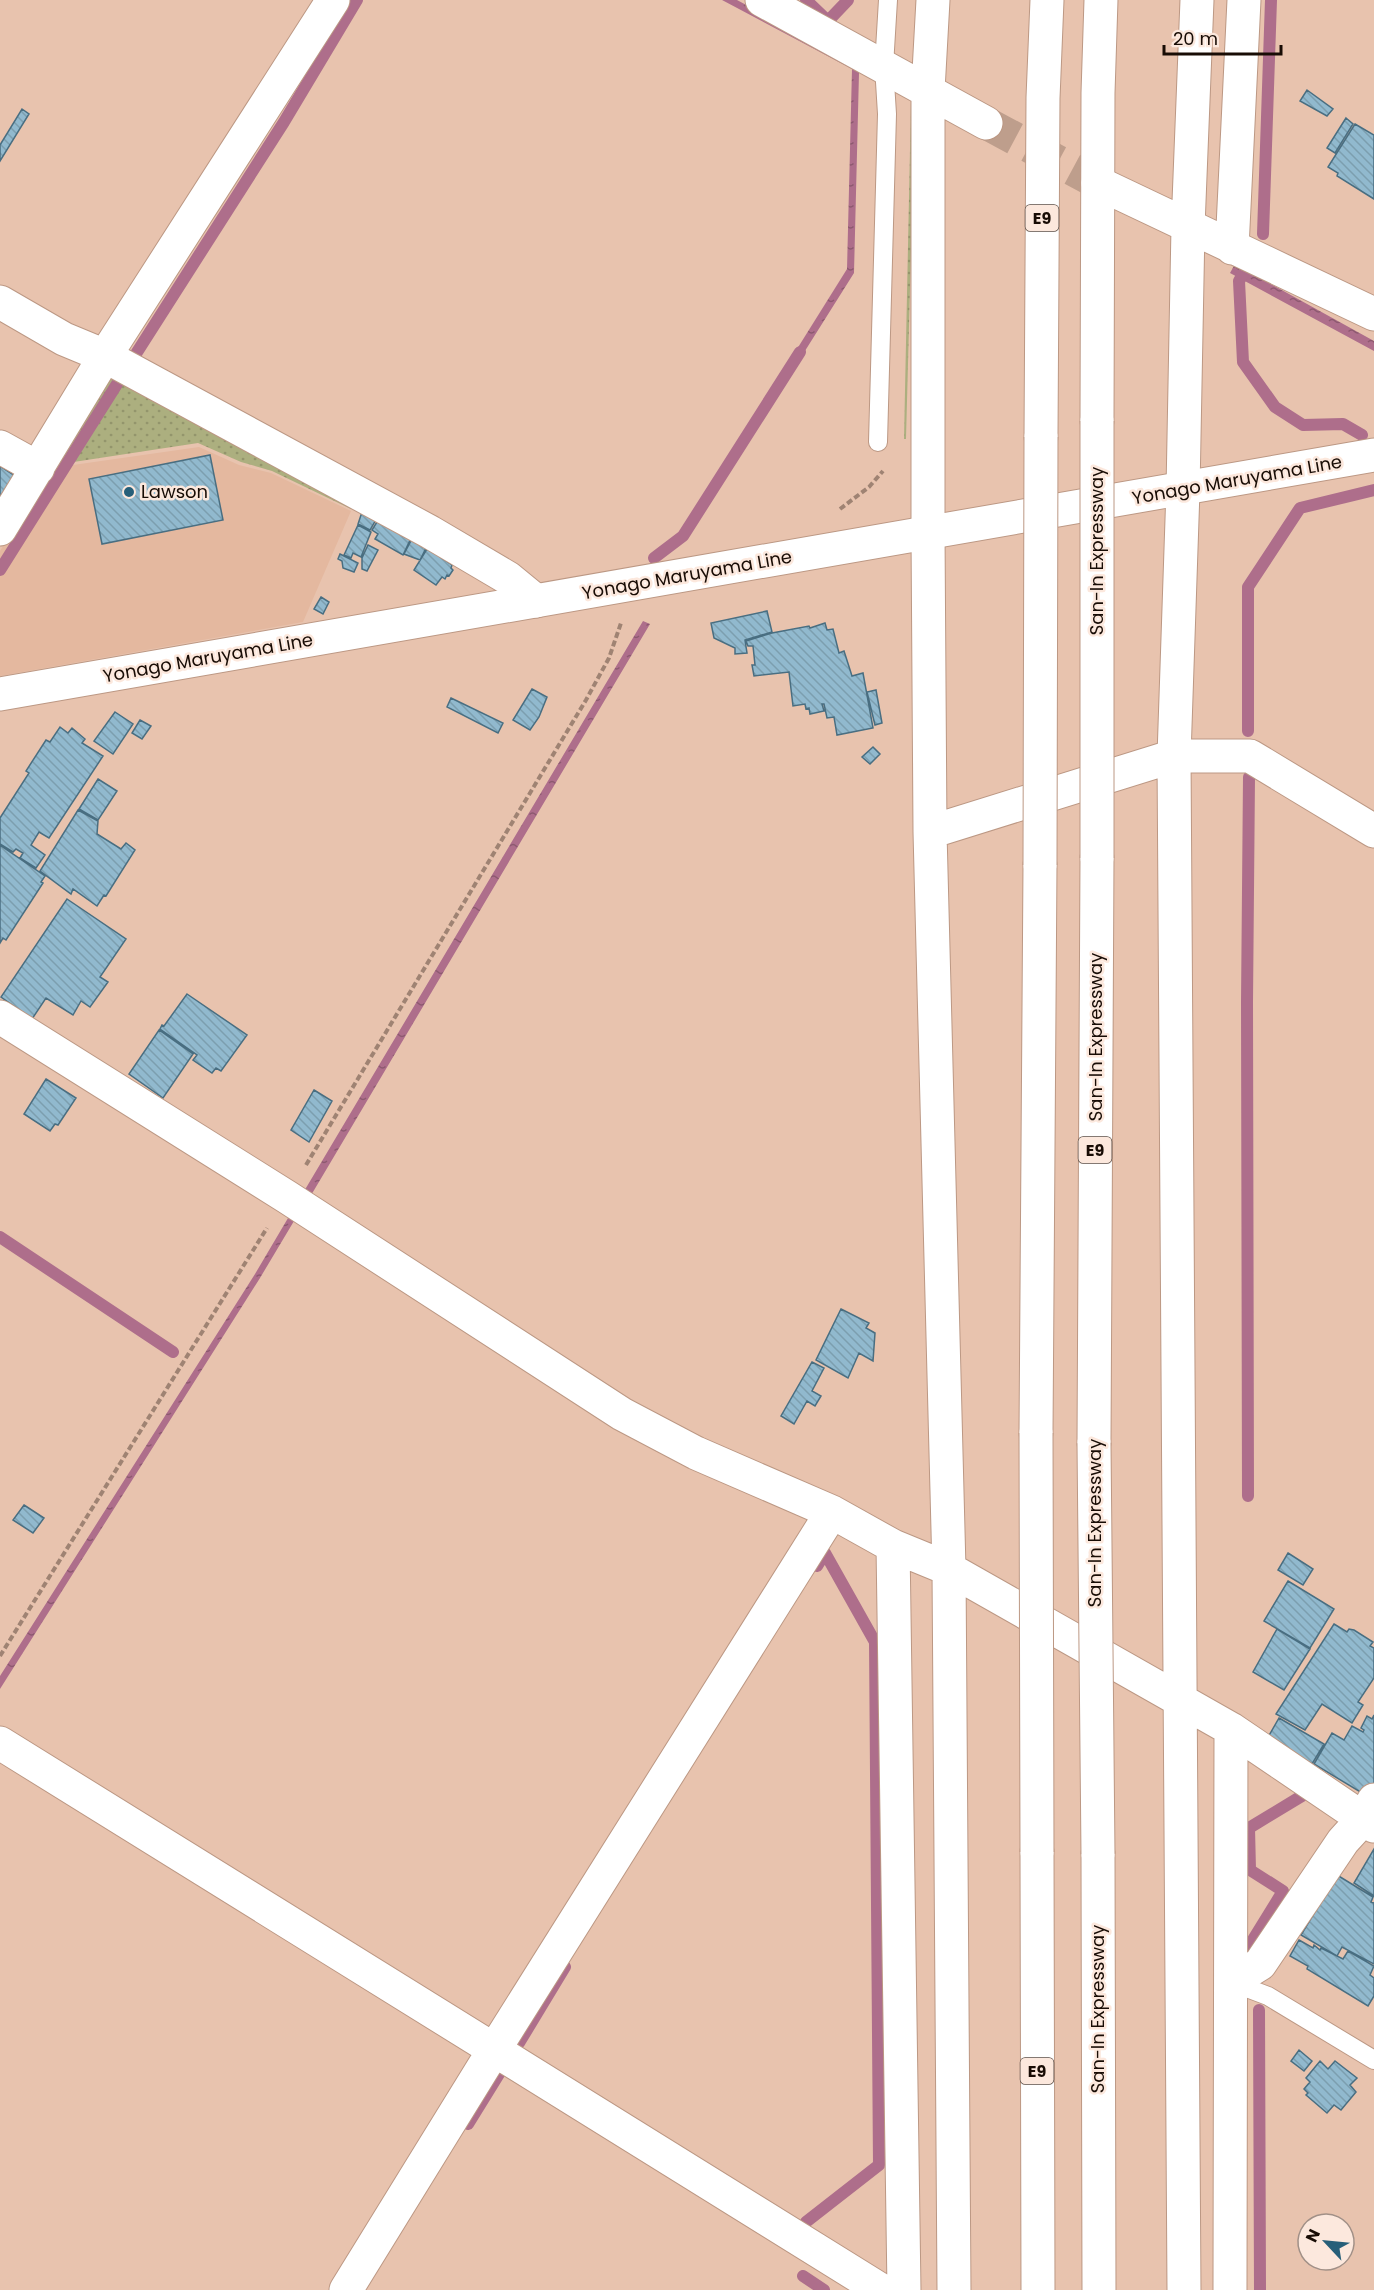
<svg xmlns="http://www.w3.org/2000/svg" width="1374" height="2290" viewBox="0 0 1374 2290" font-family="Poppins,sans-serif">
  <defs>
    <pattern id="grass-dots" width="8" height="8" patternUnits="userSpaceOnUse" patternTransform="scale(1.5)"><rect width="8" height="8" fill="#acaf7f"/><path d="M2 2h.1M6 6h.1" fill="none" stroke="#93956c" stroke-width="1.8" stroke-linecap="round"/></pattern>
    <pattern id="water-ripples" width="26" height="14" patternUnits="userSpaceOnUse" patternTransform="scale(1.5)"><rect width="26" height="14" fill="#ae6e8b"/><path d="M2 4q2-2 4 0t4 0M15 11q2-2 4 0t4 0" fill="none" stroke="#8d5970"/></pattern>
    <pattern id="building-back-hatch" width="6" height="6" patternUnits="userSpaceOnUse" patternTransform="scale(1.5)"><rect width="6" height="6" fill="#91b9ce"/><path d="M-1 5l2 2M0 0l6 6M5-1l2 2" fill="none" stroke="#7c9eaf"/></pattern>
  </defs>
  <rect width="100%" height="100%" fill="#e8c3ae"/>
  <path fill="#e4b89f" d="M199 447 239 465 271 473 351 511 303 622 0 676V551L52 468Z"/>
  <path fill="url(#grass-dots)" d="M911 101H915L906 439H904Z
    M114 369 355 499 351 509 272 471 241 462 198 443 54 465Z"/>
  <path fill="url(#water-ripples)" d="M722 0H737L864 68 862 73H859L854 273 798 362 793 366 792 357 847 269 852 69Z
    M1235 264 1374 341V351L1230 273Z
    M643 621 650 624 310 1197 303 1193Z
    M291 1213 297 1216 260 1278 0 1689V1676L255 1274Z"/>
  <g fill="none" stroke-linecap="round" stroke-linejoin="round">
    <path stroke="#ae6e8b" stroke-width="12" d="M806 0 828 21 848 0
      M1263 234 1271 0
      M1243 274 1239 281 1243 362 1275 407 1303 425 1343 424 1362 435
      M132 360 284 122 357 0
      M654 558 683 536 800 352
      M0 570 117 384
      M1248 731V587L1300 508 1374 490
      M0 1237 173 1352
      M1248 1496 1247 1002 1249 777
      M1243 1956 1283 1891 1250 1870 1249 1828 1310 1791
      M1259 2010 1260 2290
      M519 2043 565 1967
      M468 2124 502 2069
      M806 2222 879 2165 875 1642 825 1553 817 1566
      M803 2276 824 2290"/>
  </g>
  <path fill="url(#building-back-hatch)" stroke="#496e81" stroke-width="1.5" d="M1307 90 1333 109 1327 116 1300 101Z
    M22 109 29 114 0 161V145Z
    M1346 118 1353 124 1335 153 1327 148Z
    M1355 124 1374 135V199L1337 176 1338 173 1328 167Z
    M210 455 223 520 102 544 89 479Z
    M0 466 15 476 0 499Z
    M363 509 378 516 370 530 358 524Z
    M380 517 412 536 403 555 375 539 378 534 372 530Z
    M358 525 371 532 361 557 353 553 351 558 344 555Z
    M413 537 426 548 420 560 404 554Z
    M368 545 378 550 367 571 362 569V558Z
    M432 548 436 554 452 565 451 568 453 570 449 576 447 575 445 579 442 577 436 585 414 570 427 549 430 551Z
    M340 554 358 563 354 572 343 568 342 561 338 559Z
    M321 597 329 602 323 614 314 609Z
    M767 611 772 632 745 640 747 653 735 654V648L714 638 711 623Z
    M825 623 827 630 833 629 839 653 844 651 852 676 863 673 873 728 837 735 834 717 827 718 824 704H822L824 711 810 714 809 708 806 709 805 704 793 706 789 672 754 676 752 665H755L753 646H748L746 641 772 633 809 626 810 628Z
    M532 689 547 697 539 717 530 730 513 720Z
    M876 690 882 723 875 725 867 692Z
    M451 698 503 723 498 733 447 707Z
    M115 712 133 724 113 754 94 741Z
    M140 720 151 726 142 739 132 733Z
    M60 727 68 733 72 728 85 739 82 743 103 756 49 838 39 832 31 845 45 855 36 868 20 858 23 853 16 849 13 852 0 844V818L29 773 26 771 46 740 50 742Z
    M873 747 880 754 870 764 862 757Z
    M98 779 117 791 98 820 79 809Z
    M78 810 98 821 97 834 121 849 126 843 135 850 106 896 104 895 97 906 73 889 71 894 40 871Z
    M0 845 45 876 41 882 43 883 6 940 3 938 0 943Z
    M67 899 126 939 100 977 108 982 90 1007 81 1001 73 1015 46 998 32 1019 1 997Z
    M187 994 247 1035 221 1071 216 1068 212 1073 193 1060 197 1055 160 1029 162 1025 164 1026Z
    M159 1030 193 1054 163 1098 129 1074Z
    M46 1079 76 1098 58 1125 55 1124 50 1131 24 1114Z
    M314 1090 332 1101 309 1142 291 1130Z
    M841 1309 869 1323 866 1328 875 1333 873 1361 859 1353 848 1378 816 1360Z
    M812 1362 824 1368 812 1391 821 1396 815 1406 807 1401 794 1424 781 1416Z
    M24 1505 44 1518 33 1533 13 1520Z
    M1288 1553 1313 1569 1303 1585 1278 1570Z
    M1288 1581 1334 1609 1310 1648 1264 1621Z
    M1334 1624 1347 1632 1349 1629 1354 1630 1373 1642 1370 1646 1374 1648V1678L1358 1702 1363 1705 1352 1723 1322 1704 1305 1730 1276 1714Z
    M1277 1629 1310 1649 1284 1690 1253 1672Z
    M1374 1715V1784L1367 1796 1314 1764 1332 1733 1344 1740 1352 1726 1363 1732 1364 1730 1361 1728 1367 1716 1372 1719Z
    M1279 1718 1324 1744 1312 1764 1267 1739Z
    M1374 1849V1896L1354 1883Z
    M1337 1875 1373 1897 1371 1902 1374 1903V1964L1342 1947 1337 1956 1301 1935Z
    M1299 1940 1313 1948 1314 1945 1320 1950 1321 1948 1343 1959 1348 1951 1374 1966 1370 1975 1374 1978V1996L1368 2006 1307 1969 1308 1966 1290 1956Z
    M1299 2050 1312 2061 1304 2071 1291 2061Z
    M1320 2061 1328 2069 1335 2061 1357 2078 1350 2085 1356 2092 1341 2110 1334 2105 1327 2113 1306 2095 1308 2093 1304 2089 1310 2082 1306 2078Z"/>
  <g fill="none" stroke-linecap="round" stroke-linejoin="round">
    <path stroke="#be9e8c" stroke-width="33" stroke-dasharray="33 16" stroke-linecap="butt" d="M986 123 1098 183"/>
    <defs>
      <path id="service" d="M878 442 887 114 884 66 888 0
        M1231 1982 1268 1996 1374 2060"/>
      <path id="minor" d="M762 0 986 123
        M933 0 928 90V533L930 832 949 1569 954 2290
        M1098 183 1374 314
        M1232 248 1244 0
        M0 302 64 339 105 356 430 532 508 578 536 601
        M0 447 38 468
        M0 529 105 356 333 0
        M930 832 1174 756H1250L1374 831
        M0 1017 287 1197 622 1414 696 1453 832 1512 893 1546 949 1569 1231 1729 1374 1826
        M893 1546 904 2290
        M0 1743 881 2290
        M1231 1982 1260 1964 1343 1841 1363 1819 1374 1800
        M346 2290 494 2050 832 1512
        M1184 2290 1174 756 1183 490 1188 227 1197 0
        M1230 2290 1231 1729"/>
      <path id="secondary" d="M0 694 1374 455"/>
      <path id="motorway" d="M1097 421 1098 93 1101 0
        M1041 437 1043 98 1047 0
        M1036 1433 1040 865
        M1094 1443 1097 858
        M1037 1852 1038 2290
        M1098 1854 1099 2290"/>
    </defs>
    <use href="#service" stroke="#bc9884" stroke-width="20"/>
    <use href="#minor" stroke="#bc9884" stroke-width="35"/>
    <use href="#secondary" stroke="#bc9884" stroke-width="35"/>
    <use href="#motorway" stroke="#bc9884" stroke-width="35"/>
    <path stroke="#9f8373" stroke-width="4" stroke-dasharray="6 3" stroke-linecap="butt" d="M840 509 869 487 883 471
      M306 1165 586 700 609 658 621 623
      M0 1656 267 1228"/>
    <use href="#service" stroke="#fff" stroke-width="18"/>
    <use href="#minor" stroke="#fff" stroke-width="33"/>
    <use href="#secondary" stroke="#fff" stroke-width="33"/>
    <use href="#motorway" stroke="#fff" stroke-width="33"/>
    <defs>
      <path id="motorway-bridge" d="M1097 421V858
        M1040 865 1041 437
        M1036 1433 1037 1852
        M1094 1443 1098 1854"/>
    </defs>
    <use href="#motorway-bridge" stroke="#bc9884" stroke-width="35" stroke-linecap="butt"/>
    <use href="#motorway-bridge" stroke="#fff" stroke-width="33"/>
  </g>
  <circle fill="#275f79" stroke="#fce8dd" stroke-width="2" cx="129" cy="492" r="6"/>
  <g text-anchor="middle" stroke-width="5" stroke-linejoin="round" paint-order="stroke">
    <g fill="#fce8dd" stroke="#5c4e46" stroke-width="1.5">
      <rect x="1025.5" y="205" width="33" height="26" rx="4.5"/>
      <rect x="1078.5" y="1137" width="33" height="26" rx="4.5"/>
      <rect x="1020.5" y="2058" width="33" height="26" rx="4.5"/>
    </g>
    <g font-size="16" font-weight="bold" fill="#180c05">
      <text x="1042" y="224">E9</text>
      <text x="1095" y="1156">E9</text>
      <text x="1037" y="2077">E9</text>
    </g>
    <g font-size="18" fill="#180c05" stroke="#fce8dd">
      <text transform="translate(1237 480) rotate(-10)" y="6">Yonago Maruyama Line</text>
      <text transform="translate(1097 551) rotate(-90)" y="6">San-In Expressway</text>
      <text transform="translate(687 575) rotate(-10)" y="6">Yonago Maruyama Line</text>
      <text transform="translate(208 658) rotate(-10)" y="6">Yonago Maruyama Line</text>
      <text transform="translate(1096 1037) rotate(-90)" y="6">San-In Expressway</text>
      <text transform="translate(1095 1523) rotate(-90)" y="6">San-In Expressway</text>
      <text transform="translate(1098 2009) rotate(-90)" y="6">San-In Expressway</text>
    </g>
    <g font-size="18" fill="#180c05" stroke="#fce8dd" text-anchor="start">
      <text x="141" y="498">Lawson</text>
    </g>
  </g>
  <g transform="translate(1326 2242) rotate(296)"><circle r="28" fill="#fce8dd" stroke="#a19087" stroke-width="1.5"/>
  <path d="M0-4.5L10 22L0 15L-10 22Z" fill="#275f79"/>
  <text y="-9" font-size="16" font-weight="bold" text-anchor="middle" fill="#180c05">N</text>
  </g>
  <path d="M1164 45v9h117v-9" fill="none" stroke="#180c05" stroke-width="3"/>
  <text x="1173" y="45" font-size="18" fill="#180c05" stroke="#fce8dd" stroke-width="4.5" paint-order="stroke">20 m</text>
</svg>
